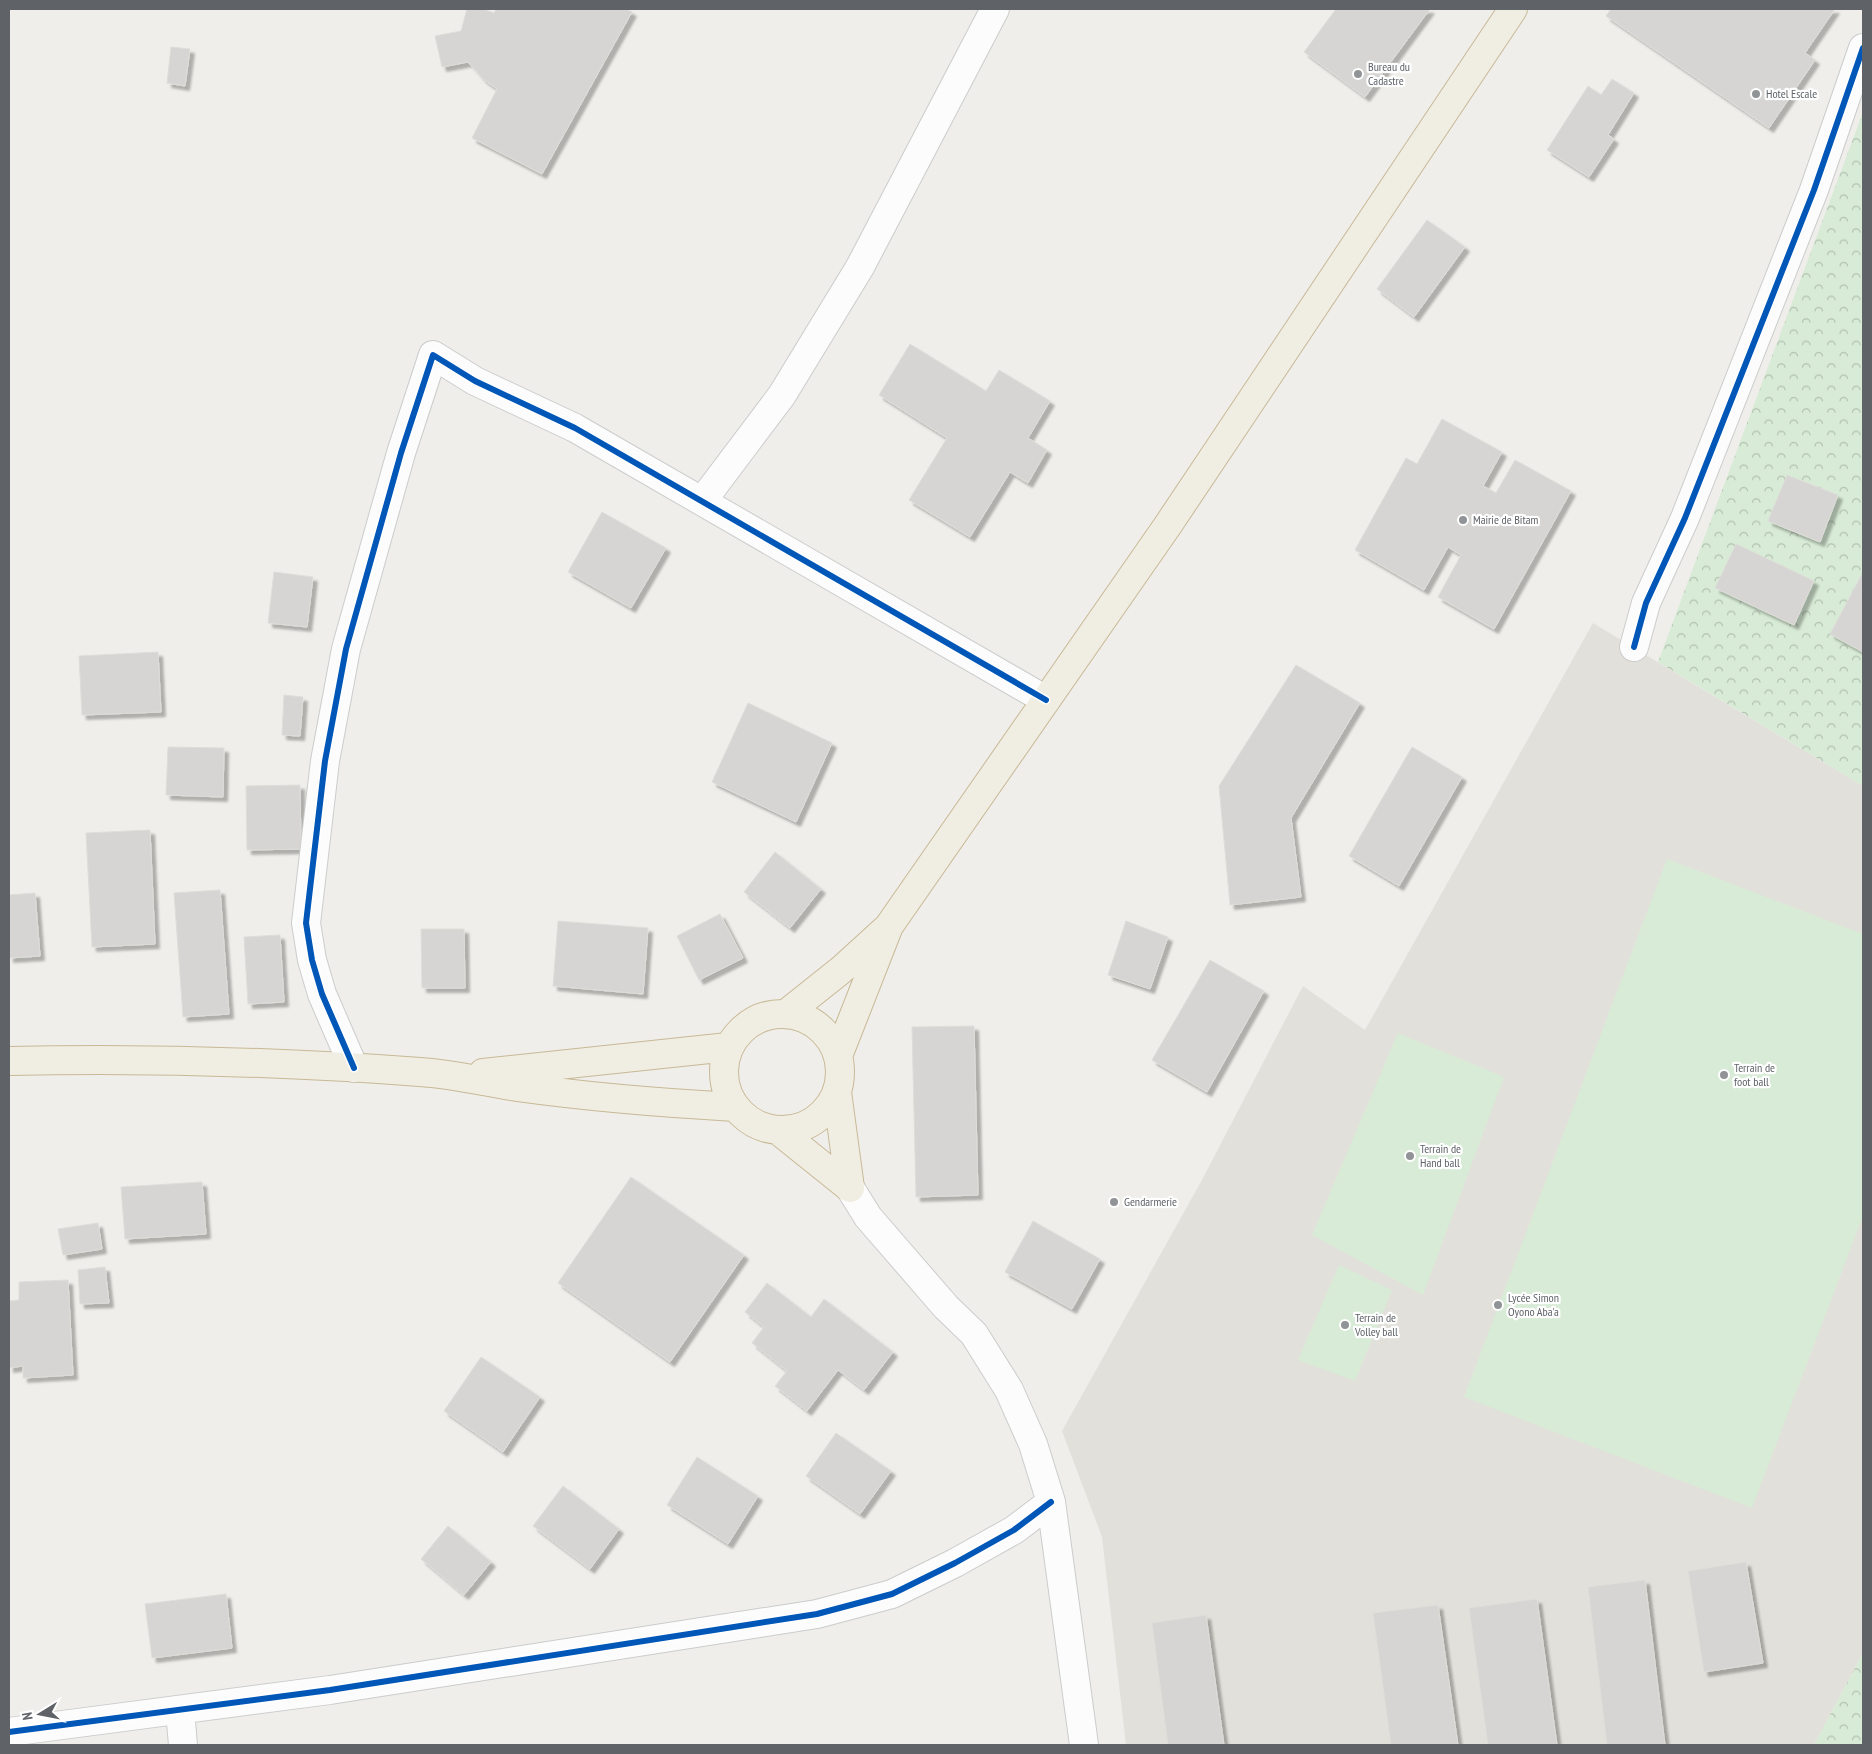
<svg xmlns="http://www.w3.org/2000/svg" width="1872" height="1754" viewBox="0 0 1872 1754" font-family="'PT Sans Narrow',sans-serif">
  <defs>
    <pattern id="forest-crowns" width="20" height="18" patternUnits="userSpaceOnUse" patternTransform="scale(1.25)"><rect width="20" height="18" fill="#d8ebd6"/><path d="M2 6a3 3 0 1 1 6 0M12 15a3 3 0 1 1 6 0" fill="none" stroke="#b2c2b1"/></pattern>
    <filter id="shadow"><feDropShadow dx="4.5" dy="4.5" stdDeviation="1" flood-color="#0004"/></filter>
  </defs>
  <rect width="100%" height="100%" fill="#efeeea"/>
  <path fill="#e2e0da" d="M1593 623 1863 786V1653L1814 1745H1126L1102 1537 1062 1431 1203 1178 1303 986 1365 1030Z"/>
  <path fill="url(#forest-crowns)" d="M1863 112V786L1658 662Z
    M1863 1653V1745H1814Z"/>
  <path fill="#d8ebd6" d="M1667 859 1863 934V1216L1752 1508 1464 1397Z
    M1398 1033 1504 1077 1423 1295 1312 1235Z
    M1339 1265 1392 1290 1355 1381 1298 1360Z"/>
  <path fill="#d6d5d3" stroke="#deddd9" filter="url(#shadow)" d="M467 9H483L494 13 496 9H626L632 12 542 174 472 138 497 89 483 79 468 62 442 67 435 36 461 31Z
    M1336 9H1430L1365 97 1304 52Z
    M1611 9H1835L1805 53 1815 60 1769 128 1606 16Z
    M171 47 190 49 185 86 167 83Z
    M1612 79 1634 93 1608 135 1614 139 1589 177 1547 150 1588 86 1601 95Z
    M1427 220 1465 247 1414 317 1377 289Z
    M910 344 986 391 999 370 1050 401 1028 438 1047 450 1028 483 1010 472 970 537 909 500 947 438 879 395Z
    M1442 419 1502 452 1483 486 1496 493 1515 460 1571 491 1494 629 1438 597 1461 555 1448 547 1424 590 1355 550 1406 458 1417 464Z
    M1787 475 1838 495 1820 542 1768 521Z
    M602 512 666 548 631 608 568 572Z
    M1736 544 1814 581 1794 625 1715 588Z
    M274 572 313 577 307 627 268 623Z
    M1863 572V652L1830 634Z
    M158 652 161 712 82 715 79 656Z
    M1296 665 1360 703 1291 818 1301 897 1230 905 1219 786Z
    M284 695 303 697 300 736 282 735Z
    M748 703 832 743 796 822 712 782Z
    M168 747 224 748 223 797 166 795Z
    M1412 747 1462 777 1399 886 1349 856Z
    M300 785 301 849 247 850 246 786Z
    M150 830 155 944 92 947 86 833Z
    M775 852 821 889 790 928 744 892Z
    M220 890 229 1014 183 1017 174 893Z
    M35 893 40 956 9 958V895Z
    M720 914 743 958 699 980 677 936Z
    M558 921 648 928 643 994 553 986Z
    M1126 921 1168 937 1150 989 1108 975Z
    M421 929H464L465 988H422Z
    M280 935 284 1002 248 1004 244 937Z
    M1210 960 1264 991 1207 1092 1152 1060Z
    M974 1026 978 1195 916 1197 912 1027Z
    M631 1177 744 1255 670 1362 558 1283Z
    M202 1182 206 1234 125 1239 121 1187Z
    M1033 1221 1100 1259 1072 1309 1005 1272Z
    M98 1223 102 1249 63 1255 58 1229Z
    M105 1267 109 1303 80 1304 78 1270Z
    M68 1280 73 1375 23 1378V1366L9 1368V1301L19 1300V1282Z
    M767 1283 811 1317 824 1299 893 1352 864 1390 838 1370 807 1411 775 1386 787 1371 752 1343 764 1327 745 1312Z
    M481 1357 540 1397 503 1452 444 1411Z
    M836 1433 891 1471 860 1514 806 1476Z
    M697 1457 758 1496 728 1544 667 1505Z
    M563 1486 619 1529 590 1569 533 1526Z
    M448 1526 491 1562 464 1595 421 1559Z
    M1746 1562 1763 1663 1704 1672 1688 1571Z
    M1645 1580 1665 1745H1607L1588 1587Z
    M226 1594 232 1648 152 1658 145 1604Z
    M1537 1599 1557 1745H1488L1469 1608Z
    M1438 1605 1458 1745H1391L1373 1613Z
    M1206 1615 1224 1745H1168L1152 1623Z"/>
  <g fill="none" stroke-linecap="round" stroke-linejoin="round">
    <defs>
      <path id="minor" d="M703 500 782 395 860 267 995 9
        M1634 647 1646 603 1685 518 1814 190 1863 48
        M354 1068 322 994 312 960 306 923 325 761 346 649 401 453 433 355 475 381 575 428 1046 700
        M850 1188 868 1217 946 1307 974 1334 1009 1390 1033 1444 1051 1502 1084 1745
        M180 1710 183 1745
        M9 1732 330 1690 817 1614 892 1594 955 1563 1014 1530 1051 1502"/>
      <path id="highway" d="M787 1013 841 970 886 929
        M724 1072a58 58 0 1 1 116 0a58 58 0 1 1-116 0Z
        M838 1056 889 926 1168 525 1513 9
        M9 1061C145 1058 284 1062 420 1072 453 1074 484 1082 517 1087 589 1097 662 1103 735 1107
        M483 1073 728 1047
        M837 1092 850 1188
        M779 1131 850 1188"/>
    </defs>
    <use href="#minor" stroke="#cbcccc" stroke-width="30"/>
    <use href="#highway" stroke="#c8b996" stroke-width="30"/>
    <use href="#minor" stroke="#fdfcfc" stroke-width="28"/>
    <use href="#highway" stroke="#f0ede3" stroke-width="28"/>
    <defs>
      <path id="cycleway" d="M1634 647 1646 603 1685 518 1814 190 1863 48
        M354 1068 322 994 312 960 306 923 325 761 346 649 401 453 433 355 475 381 575 428 1046 700
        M9 1732 330 1690 817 1614 892 1594 955 1563 1014 1530 1051 1502"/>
    </defs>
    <use href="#cycleway" stroke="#fff" stroke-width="9"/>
    <use href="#cycleway" stroke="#0057b8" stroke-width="6"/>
  </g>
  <g fill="#919496" stroke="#fff" stroke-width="2">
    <circle cx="1358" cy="74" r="5"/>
    <circle cx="1756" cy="94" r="5"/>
    <circle cx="1463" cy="520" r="5"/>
    <circle cx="1724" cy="1075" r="5"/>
    <circle cx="1410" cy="1156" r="5"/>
    <circle cx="1114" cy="1202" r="5"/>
    <circle cx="1498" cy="1305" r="5"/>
    <circle cx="1345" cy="1325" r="5"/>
  </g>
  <g text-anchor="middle" stroke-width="4.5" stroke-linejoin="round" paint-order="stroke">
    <g font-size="12" fill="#5f6368" stroke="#fff" text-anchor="start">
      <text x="1368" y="71">Bureau du<tspan x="1368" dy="14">Cadastre</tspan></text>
      <text x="1766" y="98">Hotel Escale</text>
      <text x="1473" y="524">Mairie de Bitam</text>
      <text x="1734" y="1072">Terrain de<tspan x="1734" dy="14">foot ball</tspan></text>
      <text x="1420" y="1153">Terrain de<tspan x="1420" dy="14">Hand ball</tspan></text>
      <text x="1124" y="1206">Gendarmerie</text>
      <text x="1508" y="1302">Lycée Simon<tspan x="1508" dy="14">Oyono Aba'a</tspan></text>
      <text x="1355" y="1322">Terrain de<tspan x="1355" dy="14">Volley ball</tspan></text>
    </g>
  </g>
  <rect width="1872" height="1754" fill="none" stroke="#5f6368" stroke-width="20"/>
  <g transform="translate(40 1714) rotate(260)" stroke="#ffffff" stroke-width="4" paint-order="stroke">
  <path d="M0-4L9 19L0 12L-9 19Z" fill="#5f6368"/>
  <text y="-8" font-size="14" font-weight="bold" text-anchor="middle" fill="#5f6368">N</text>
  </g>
</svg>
